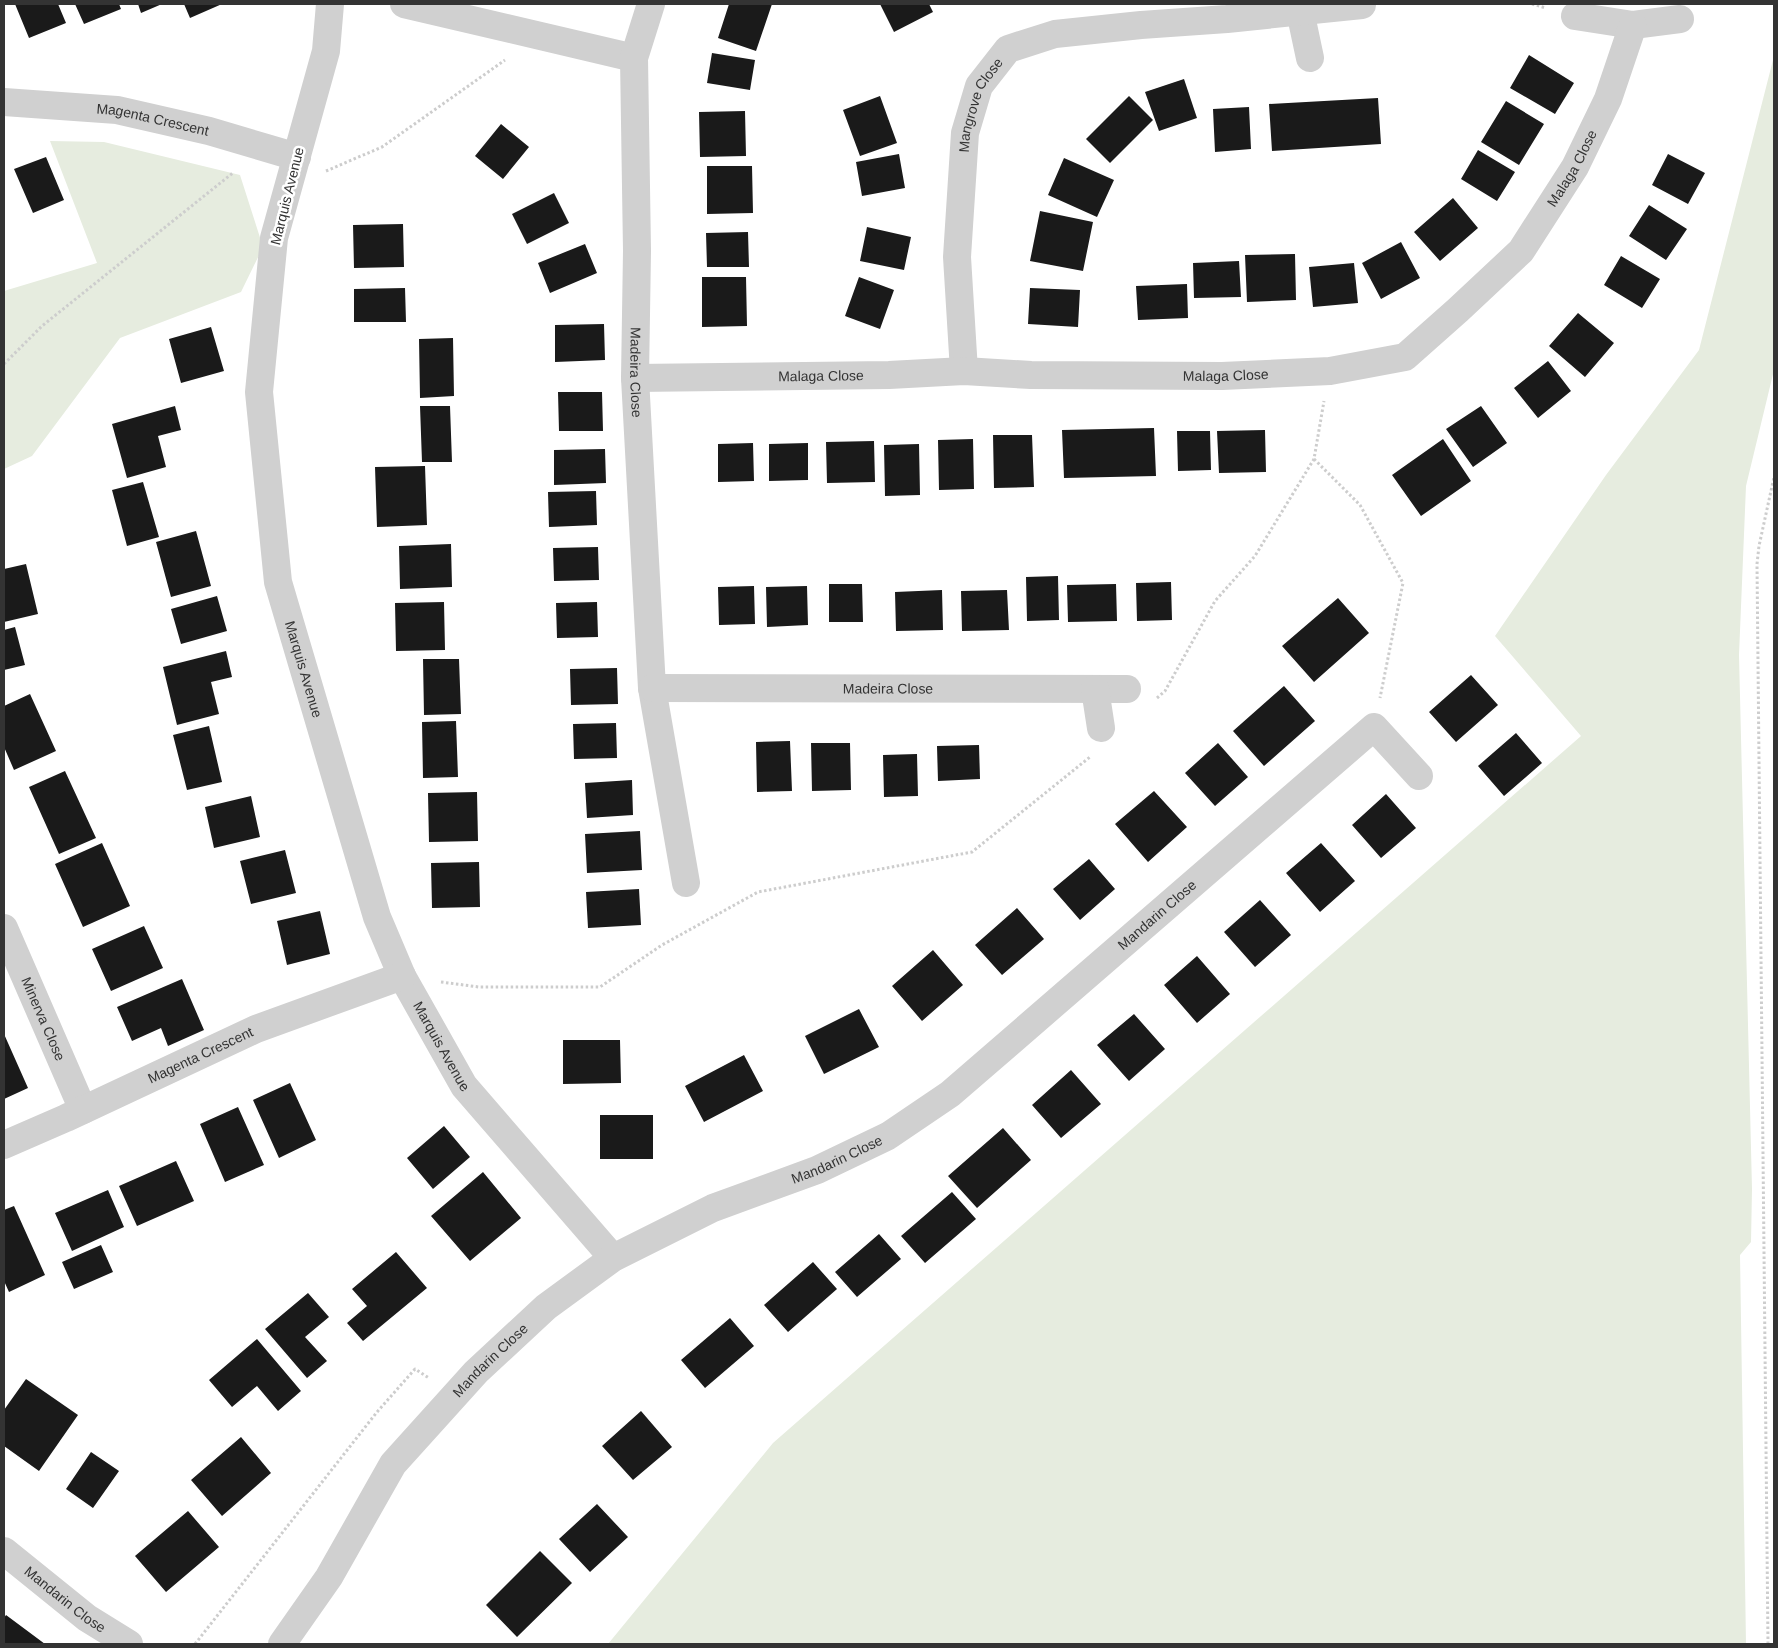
<svg xmlns="http://www.w3.org/2000/svg" width="1778" height="1648" viewBox="0 0 1778 1648" font-family="Arial,sans-serif">
  <rect width="100%" height="100%" fill="#fff"/>
  <path fill="#e6ecdf" d="M1774 56V370L1746 486 1739 655 1752 1189 1751 1242 1740 1255 1746 1644H608L773 1443 1581 736 1495 636 1606 475 1699 350Z
    M50 141 104 142 240 175 263 247 241 292 120 338 32 456 4 469V291L97 263Z"/>
  <path fill="#1a1a1a" d="M15 4H58L66 23 29 38Z
    M75 4H119L121 9 84 24Z
    M138 4H162L141 13Z
    M184 4H222L190 18Z
    M729 4H772L756 51 718 38Z
    M880 4H929L933 12 894 32Z
    M712 53 755 60 750 90 707 83Z
    M1529 55 1574 83 1555 114 1510 88Z
    M1184 79 1197 118 1159 131 1145 92Z
    M880 96 897 143 860 156 843 110Z
    M1129 96 1153 120 1110 163 1086 139Z
    M1378 98 1381 144 1272 151 1269 104Z
    M1506 101 1544 124 1519 165 1481 142Z
    M1249 107 1251 149 1215 152 1213 109Z
    M745 111 746 156 700 157 699 112Z
    M501 124 529 147 503 179 475 156Z
    M1478 150 1515 172 1497 201 1461 179Z
    M899 154 905 188 862 196 856 162Z
    M1668 154 1705 173 1688 204 1652 185Z
    M46 157 64 200 33 213 14 169Z
    M1064 158 1114 180 1097 217 1048 195Z
    M707 166H752L753 213 707 214Z
    M554 193 569 223 527 244 512 214Z
    M1453 198 1478 228 1440 261 1414 232Z
    M1649 205 1687 229 1666 260 1629 236Z
    M1040 211 1093 222 1083 271 1030 261Z
    M403 224 404 267 354 268 353 225Z
    M867 227 911 237 904 270 860 261Z
    M748 232 749 267H707L706 233Z
    M1401 242 1420 278 1381 299 1362 263Z
    M585 244 597 273 550 293 538 263Z
    M1295 254 1296 300 1247 302 1245 255Z
    M1621 256 1660 279 1642 308 1604 285Z
    M1239 261 1241 297 1194 298 1193 263Z
    M1354 263 1358 303 1313 307 1309 267Z
    M702 277H746L747 326 702 327Z
    M859 277 894 290 880 329 845 316Z
    M1187 284 1188 318 1138 320 1136 286Z
    M405 288 406 322H354V289Z
    M1030 288 1080 290 1078 327 1028 324Z
    M1578 313 1614 343 1585 377 1549 346Z
    M604 324 605 360 555 362V325Z
    M211 327 224 371 181 383 169 339Z
    M453 338 454 396 420 398 419 339Z
    M1548 361 1571 391 1538 418 1514 388Z
    M558 392H602L603 431H559Z
    M175 406 181 430 158 436 166 467 127 478 112 424Z
    M420 406H450L452 462H422Z
    M1481 406 1507 443 1473 467 1446 429Z
    M1154 428 1156 476 1064 478 1062 430Z
    M1265 430 1266 472 1219 473 1217 431Z
    M1177 431H1210L1211 470 1178 471Z
    M993 435H1032L1034 487 994 488Z
    M973 439 974 489 939 490 938 440Z
    M1443 439 1471 481 1421 516 1392 475Z
    M874 441 875 482 827 483 826 442Z
    M753 443 754 481 718 482V444Z
    M808 443V480L769 481V444Z
    M919 444 920 495 885 496 884 445Z
    M605 449 606 483 554 485V450Z
    M425 466 427 525 377 527 375 467Z
    M143 482 159 537 127 546 112 490Z
    M596 491 597 525 549 527 548 492Z
    M196 531 211 586 171 597 156 542Z
    M451 544 452 587 400 589 399 546Z
    M598 547 599 580 554 581 553 548Z
    M26 564 38 614 4 622V569Z
    M1058 576 1059 620 1027 621 1026 577Z
    M1171 582 1172 620 1137 621 1136 583Z
    M829 584H862L863 622H829Z
    M1116 584 1117 621 1068 622 1067 585Z
    M754 586 755 624 719 625 718 587Z
    M807 586 808 625 767 627 766 587Z
    M942 590 943 630 896 631 895 592Z
    M1007 590 1009 630 962 631 961 591Z
    M217 596 227 631 181 644 171 609Z
    M1338 598 1369 633 1314 682 1282 646Z
    M444 602 445 650 396 651 395 603Z
    M597 602 598 637 557 638 556 603Z
    M15 627 25 665 4 670V630Z
    M226 651 232 677 211 682 219 714 177 725 163 667Z
    M423 659H459L461 714 424 715Z
    M617 668 618 704 571 705 570 669Z
    M1471 675 1498 705 1456 742 1429 712Z
    M1284 686 1315 721 1264 766 1233 731Z
    M30 694 56 751 14 770 4 747V706Z
    M456 721 458 777 423 778 422 722Z
    M616 723 617 758 574 759 573 724Z
    M209 726 222 782 187 790 173 735Z
    M1516 733 1542 763 1504 796 1478 766Z
    M790 741 792 791 757 792 756 742Z
    M811 743H850L851 790 812 791Z
    M1218 743 1248 777 1215 806 1185 773Z
    M979 745 980 779 938 781 937 746Z
    M917 754 918 796 884 797 883 755Z
    M65 771 96 838 59 854 29 787Z
    M632 780 633 815 587 818 585 783Z
    M1154 791 1187 827 1148 862 1115 824Z
    M477 792 478 841 429 842 428 793Z
    M1386 794 1416 828 1381 858 1352 825Z
    M251 796 260 837 214 848 205 807Z
    M640 831 642 870 587 873 585 834Z
    M102 843 130 906 83 927 55 864Z
    M1321 843 1355 881 1320 912 1286 873Z
    M285 850 296 893 251 904 240 861Z
    M1089 859 1115 889 1080 920 1053 889Z
    M479 862 480 907 432 908 431 863Z
    M639 889 641 925 588 928 586 892Z
    M1260 900 1291 935 1255 967 1224 932Z
    M1017 908 1044 939 1002 975 975 945Z
    M320 911 330 954 287 965 277 921Z
    M144 926 163 968 111 991 92 949Z
    M933 950 963 985 922 1021 892 986Z
    M1197 956 1230 994 1197 1023 1164 985Z
    M182 979 204 1030 168 1046 161 1028 132 1041 117 1007Z
    M859 1009 879 1047 824 1074 805 1036Z
    M1134 1014 1165 1049 1129 1081 1097 1045Z
    M4 1034 28 1088 4 1099Z
    M563 1040H620L621 1083 563 1084Z
    M744 1055 763 1091 704 1122 685 1086Z
    M1071 1070 1101 1104 1061 1138 1032 1105Z
    M290 1083 316 1140 279 1158 253 1100Z
    M238 1107 264 1165 225 1182 200 1124Z
    M600 1115H653V1159H600Z
    M444 1126 470 1157 433 1189 407 1158Z
    M1003 1128 1031 1160 977 1208 948 1176Z
    M176 1161 194 1201 137 1226 119 1186Z
    M483 1172 521 1218 470 1261 431 1216Z
    M108 1190 124 1227 72 1251 55 1213Z
    M952 1192 976 1219 925 1263 901 1236Z
    M14 1206 45 1275 9 1292 4 1281V1210Z
    M879 1234 901 1259 857 1297 835 1272Z
    M101 1245 113 1272 74 1289 62 1262Z
    M396 1252 427 1288 363 1341 347 1323 367 1306 352 1289Z
    M813 1262 837 1289 788 1332 764 1305Z
    M308 1293 329 1317 305 1337 327 1361 307 1378 265 1329Z
    M730 1318 754 1346 705 1388 681 1360Z
    M257 1339 301 1391 278 1411 257 1386 232 1407 209 1380Z
    M26 1379 78 1415 39 1471 4 1446V1410Z
    M641 1411 672 1447 633 1480 602 1446Z
    M241 1437 271 1473 222 1516 191 1480Z
    M91 1452 119 1471 93 1508 66 1489Z
    M597 1504 628 1537 590 1572 559 1539Z
    M188 1511 219 1547 166 1592 135 1556Z
    M540 1551 572 1583 517 1637 486 1605Z
    M6 1615 45 1644H4V1618Z"/>
  <g fill="none" stroke-linecap="round" stroke-linejoin="round">
    <path stroke="#cdcdcd" stroke-width="3" stroke-dasharray="2.5 2.5" stroke-linecap="butt" d="M1532 4 1546 8
      M326 171 382 147 505 60
      M4 364 42 326 234 172
      M1314 459 1360 505 1403 583 1380 698
      M1157 698 1165 691 1215 601 1255 556 1314 459 1324 401
      M441 982 479 987H600L662 945 758 892 972 852 1090 757
      M195 1644 377 1412 415 1369 429 1378
      M1768 1644 1757 564 1759 546 1774 477"/>
    <g stroke="#d0d0d0" stroke-width="28">
      <path id="s1" d="M330 4 326 51 274 238 259 392 278 582 377 917 402 976 464 1086 613 1258"/>
      <path d="M404 4 634 58"/>
      <path id="s2" d="M651 4 634 58 637 251 635 378 652 688 686 883"/>
      <path d="M1300 11 1310 58"/>
      <path d="M1575 16 1633 25 1680 19"/>
      <path id="s3" d="M4 102 117 110 209 131 297 157"/>
      <path id="s4" d="M964 371 957 257 965 133 979 86 1008 49 1055 34 1141 25 1227 19 1362 5"/>
      <path id="s5" d="M635 378 889 375 964 371 1031 375 1222 376 1330 371 1405 357 1458 310 1521 251 1575 167 1608 99 1633 25"/>
      <path id="s6" d="M652 688 1127 689"/>
      <path d="M1095 689 1101 728"/>
      <path id="s7" d="M4 928 83 1110"/>
      <path id="s8" d="M4 1145 66 1118 256 1029 402 976"/>
      <path id="s9" d="M4 1551 87 1618 129 1644"/>
      <path id="s10" d="M282 1644 329 1577 393 1464 476 1372 546 1307 613 1258 713 1208 817 1170 888 1136 950 1094 1374 727 1419 776"/>
    </g>
  </g>
  <g text-anchor="middle" stroke-width="5" stroke-linejoin="round" paint-order="stroke">
    <g font-size="14" fill="#333" stroke="#fff">
      <text dy="5" stroke="none"><textPath href="#s4" startOffset="270">Mangrove Close</textPath></text>
      <text dy="5" stroke="none"><textPath href="#s3" startOffset="150">Magenta Crescent</textPath></text>
      <text dy="5" stroke="none"><textPath href="#s5" startOffset="1026">Malaga Close</textPath></text>
      <text transform="translate(287 196) rotate(-76)" y="5">Marquis Avenue</text>
      <text dy="5" stroke="none"><textPath href="#s2" startOffset="371">Madeira Close</textPath></text>
      <text dy="5" stroke="none"><textPath href="#s5" startOffset="591">Malaga Close</textPath></text>
      <text dy="5" stroke="none"><textPath href="#s5" startOffset="186">Malaga Close</textPath></text>
      <text dy="5" stroke="none"><textPath href="#s1" startOffset="678">Marquis Avenue</textPath></text>
      <text dy="5" stroke="none"><textPath href="#s6" startOffset="236">Madeira Close</textPath></text>
      <text dy="5" stroke="none"><textPath href="#s10" startOffset="1164">Mandarin Close</textPath></text>
      <text dy="5" stroke="none"><textPath href="#s7" startOffset="99">Minerva Close</textPath></text>
      <text dy="5" stroke="none"><textPath href="#s1" startOffset="1081">Marquis Avenue</textPath></text>
      <text dy="5" stroke="none"><textPath href="#s8" startOffset="216">Magenta Crescent</textPath></text>
      <text dy="5" stroke="none"><textPath href="#s10" startOffset="759">Mandarin Close</textPath></text>
      <text dy="5" stroke="none"><textPath href="#s10" startOffset="354">Mandarin Close</textPath></text>
      <text dy="5" stroke="none"><textPath href="#s9" startOffset="78">Mandarin Close</textPath></text>
    </g>
  </g>
  <rect width="1778" height="1648" fill="none" stroke="#333333" stroke-width="10"/>
</svg>
